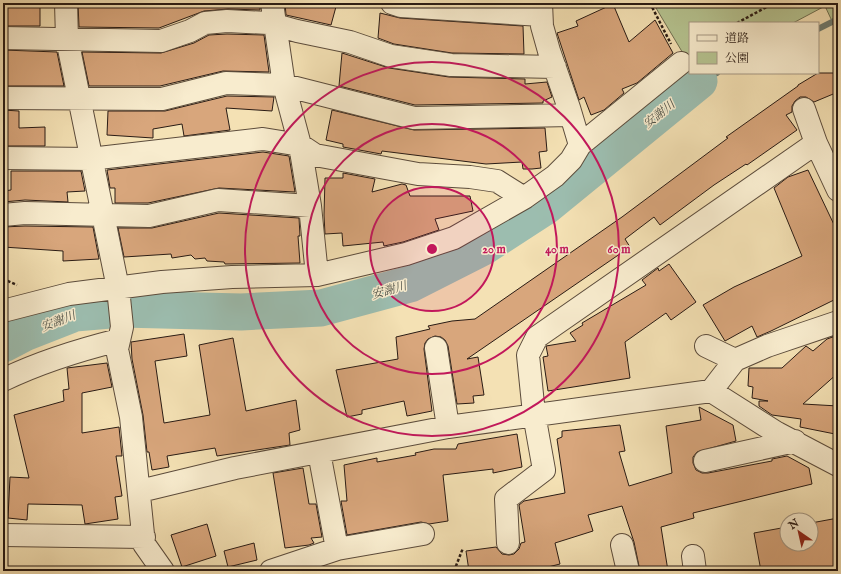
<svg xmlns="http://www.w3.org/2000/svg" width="841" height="574" viewBox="0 0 841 574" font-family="'IM FELL English','Noto Serif JP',serif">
  <rect width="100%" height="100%" fill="#f4e1b4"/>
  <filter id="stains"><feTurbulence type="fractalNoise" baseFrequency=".005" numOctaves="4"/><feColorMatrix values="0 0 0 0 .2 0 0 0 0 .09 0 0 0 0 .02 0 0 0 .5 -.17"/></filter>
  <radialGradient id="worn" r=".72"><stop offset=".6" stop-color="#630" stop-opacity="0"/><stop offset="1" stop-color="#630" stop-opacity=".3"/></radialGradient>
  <path fill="#b6c491" stroke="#707052" d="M653 3H838V34L825 6 793 23H690V65Z"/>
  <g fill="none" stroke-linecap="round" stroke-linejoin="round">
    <path stroke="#6e7c71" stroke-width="6" d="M818 29 838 19
      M699 81 717 73"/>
    <path stroke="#9cbdaf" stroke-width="37" d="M3 344 24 333 75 313 122 309 241 312 321 308 410 284 483 247 546 206 699 81"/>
  </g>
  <path fill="#d8a67c" stroke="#291b14" d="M7 3H40V26H6Z
    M78 3H260V10L228 9 204 11 159 28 79 27Z
    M285 3H337L331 25 286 15Z
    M613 4 629 42 655 20 673 53 637 83 622 89 624 93 604 110 591 115 584 97 579 100 557 33 578 26 576 21Z
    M380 13 400 18 523 26 524 54 452 53 394 44 378 38Z
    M227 34 264 35 269 72 223 71 160 86H89L82 52 161 53 194 43 209 35Z
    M3 50 57 52 64 86H3Z
    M342 53 389 68 449 77 525 79V84L547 82 552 97 543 101V103L415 105 339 86Z
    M818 73H838V92L814 102 806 97H800L795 101 792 106V112L786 115 797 130 747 165 746 164 714 185 660 225 654 217 625 239 630 247 467 359 478 357 484 395 473 396 474 403 457 404 448 346 445 340 441 337 435 336 428 339 425 343 424 349 432 411 407 416 404 401 362 410V414L347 417 336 370 398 359 396 337 430 329 428 326 452 321 475 319 622 217 728 138 726 137 798 86V85Z
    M227 96 274 97 272 111 226 108 230 130 184 136 182 124 153 129V138L107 135 108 111H165Z
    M3 110 19 111V128L45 127V146H3Z
    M332 110 414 130 545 128 547 151 539 152 541 168 532 169H523L522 162 486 164 382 151 381 154 343 147V144L326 140Z
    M263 152 289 156 295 192 219 188 148 203H115V188H110L107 170Z
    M808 170 838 233V298L771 331 757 337 752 326 725 341 703 305 734 287 802 256 774 188 788 177Z
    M11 171H81L85 191 67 192 68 202 25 200 3 202V191L11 190Z
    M343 173 375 179 372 192 402 184 406 185 410 196H470L473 211 435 219 439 230 403 242 384 246 383 242 343 246 342 233 325 234 324 215 325 178H343Z
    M219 213 299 218 300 236H298L300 263 225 264 224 262 207 261 205 258 195 259 191 255 172 258 171 254 124 257 118 228H152Z
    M25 226 93 227 99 259 63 261V251L3 247V227Z
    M669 264 696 302 671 320 666 313 625 342 630 378 548 391 543 357 548 356 546 346 576 341 570 333 583 325 582 323 646 285 642 280 658 268 659 271Z
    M184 334 187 356 155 361 164 423 210 415 199 345 233 338 246 411 296 400 300 430 289 433 290 445 217 456 215 448 167 456 169 467 152 470 149 452H147L143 415 132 359 131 342Z
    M838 335V373L803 404 838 406 835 434 800 427 801 419 772 415 759 406V401H768L752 398 753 387 748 386 749 368H782L806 346 813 351 827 339Z
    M107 363 112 387 82 393V433L119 427 122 456H116L122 496 115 497 118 519 85 524 82 505 28 504 27 520 8 518 10 477 29 478 14 415 64 401 63 390 69 389 67 368Z
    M699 407 733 425 736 441 697 452 693 457V463L696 470 702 473H708L772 461V459L787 456 809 468 812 484 693 513 694 518 661 527 668 571H640L634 542 622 506 588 515 593 531 555 543 560 564 532 571H469L466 551 496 547 502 554 509 555 514 554 519 549 521 543 525 542 519 505 524 501 565 493 557 439 562 437V431L620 425 625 451 619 452 629 486 672 473 666 426 701 420Z
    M517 434 522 467 493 473V469L443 475 448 521 429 524 421 522 347 535 341 501H347L344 465 377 458V462L416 455 415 453 434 449H456L458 444Z
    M303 468 309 504H316L322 537 311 538 314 543 309 545 285 548 273 473Z
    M838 518V571H761L754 533 787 527V544H811V523Z
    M207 524 216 556 182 567 171 535Z
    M254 543 257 560 228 567 224 551Z"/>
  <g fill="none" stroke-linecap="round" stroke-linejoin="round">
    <defs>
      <path id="minor" d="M66 3 67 39 118 288 122 327 117 349 131 417 144 544 163 571
        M392 3 401 6 541 15
        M3 38 161 41 190 31 205 23 227 21 268 23 297 31 350 42 391 56 451 65 555 67
        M3 98 162 99 226 83 284 85 414 118 571 115
        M804 109 816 143
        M580 145 681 63
        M3 158 90 159 263 139 300 145 315 155 418 174 470 177 497 181 524 198
        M310 206 317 275
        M3 215 25 213 149 216 218 200 310 206 300 145 284 85 272 3
        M3 311 69 294 162 282 232 277 317 275 406 254 454 238 524 198 555 176 571 160 580 145 569 108 549 51 542 26 541 3
        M706 346 735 360
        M436 348 448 427
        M3 380C40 362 79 350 119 340
        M711 391 735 360 767 346 838 322
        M705 461 795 441
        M140 491 235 468 448 427 711 391 777 433 838 465
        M3 535 144 537
        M508 543 506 499 544 470 534 414 528 355 537 337 816 143 838 190
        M622 545 628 571
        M337 549 423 534
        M693 556 695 571
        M271 571 337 549 319 452"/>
    </defs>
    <use href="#minor" stroke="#5c4c3c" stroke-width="24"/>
    <path stroke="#291b14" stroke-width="2.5" stroke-dasharray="3 2" stroke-linecap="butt" d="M650 3 671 44
      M737 23 774 3
      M3 279 17 285
      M454 571 463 548"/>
    <use href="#minor" stroke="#f8ecce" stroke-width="22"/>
  </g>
  <circle cx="432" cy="249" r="62" fill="#c2185b" fill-opacity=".12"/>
  <g fill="none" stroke="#c2185b" stroke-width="2">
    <circle cx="432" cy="249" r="62"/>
    <circle cx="432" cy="249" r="125"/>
    <circle cx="432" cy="249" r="187"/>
  </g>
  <g text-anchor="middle" stroke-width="3" stroke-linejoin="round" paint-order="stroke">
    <g font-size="12" font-style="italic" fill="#51544a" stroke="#f8ecce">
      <text transform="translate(659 114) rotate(-39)" y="4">安謝川</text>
      <text transform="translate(389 290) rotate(-16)" y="4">安謝川</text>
      <text transform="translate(58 321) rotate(-21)" y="4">安謝川</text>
    </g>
  </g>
  <circle cx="432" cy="249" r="6" fill="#c2185b" stroke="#f8ecce" stroke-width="2"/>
  <g font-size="12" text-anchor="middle" font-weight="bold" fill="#c2185b" stroke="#f8ecce" stroke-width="3" stroke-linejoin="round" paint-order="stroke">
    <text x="494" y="253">20 m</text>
    <text x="557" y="253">40 m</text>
    <text x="619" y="253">60 m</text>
  </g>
  <rect width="841" height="574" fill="none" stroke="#f4e1b4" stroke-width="16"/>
  <rect x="4" y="4" width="833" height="566" fill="none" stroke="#291b14" stroke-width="2"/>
  <rect x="8" y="8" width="825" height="558" fill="none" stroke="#291b14"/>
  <rect x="689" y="22" width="130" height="52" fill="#f8ecce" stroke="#a59884"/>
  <rect x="697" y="35" width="20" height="6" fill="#f8ecce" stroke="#a59884"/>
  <text x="725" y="42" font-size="12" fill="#291b14">道路</text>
  <rect x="697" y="52" width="20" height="12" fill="#b6c491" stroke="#a59884"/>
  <text x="725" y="62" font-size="12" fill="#291b14">公園</text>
  <g transform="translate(799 532) rotate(326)"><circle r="19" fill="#f8ecce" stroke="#a59884"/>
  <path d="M0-3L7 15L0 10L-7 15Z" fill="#8f2418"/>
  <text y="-6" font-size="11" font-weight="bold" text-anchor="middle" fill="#291b14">N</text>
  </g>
  <rect width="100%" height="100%" filter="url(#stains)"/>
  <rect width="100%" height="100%" fill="url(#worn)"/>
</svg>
